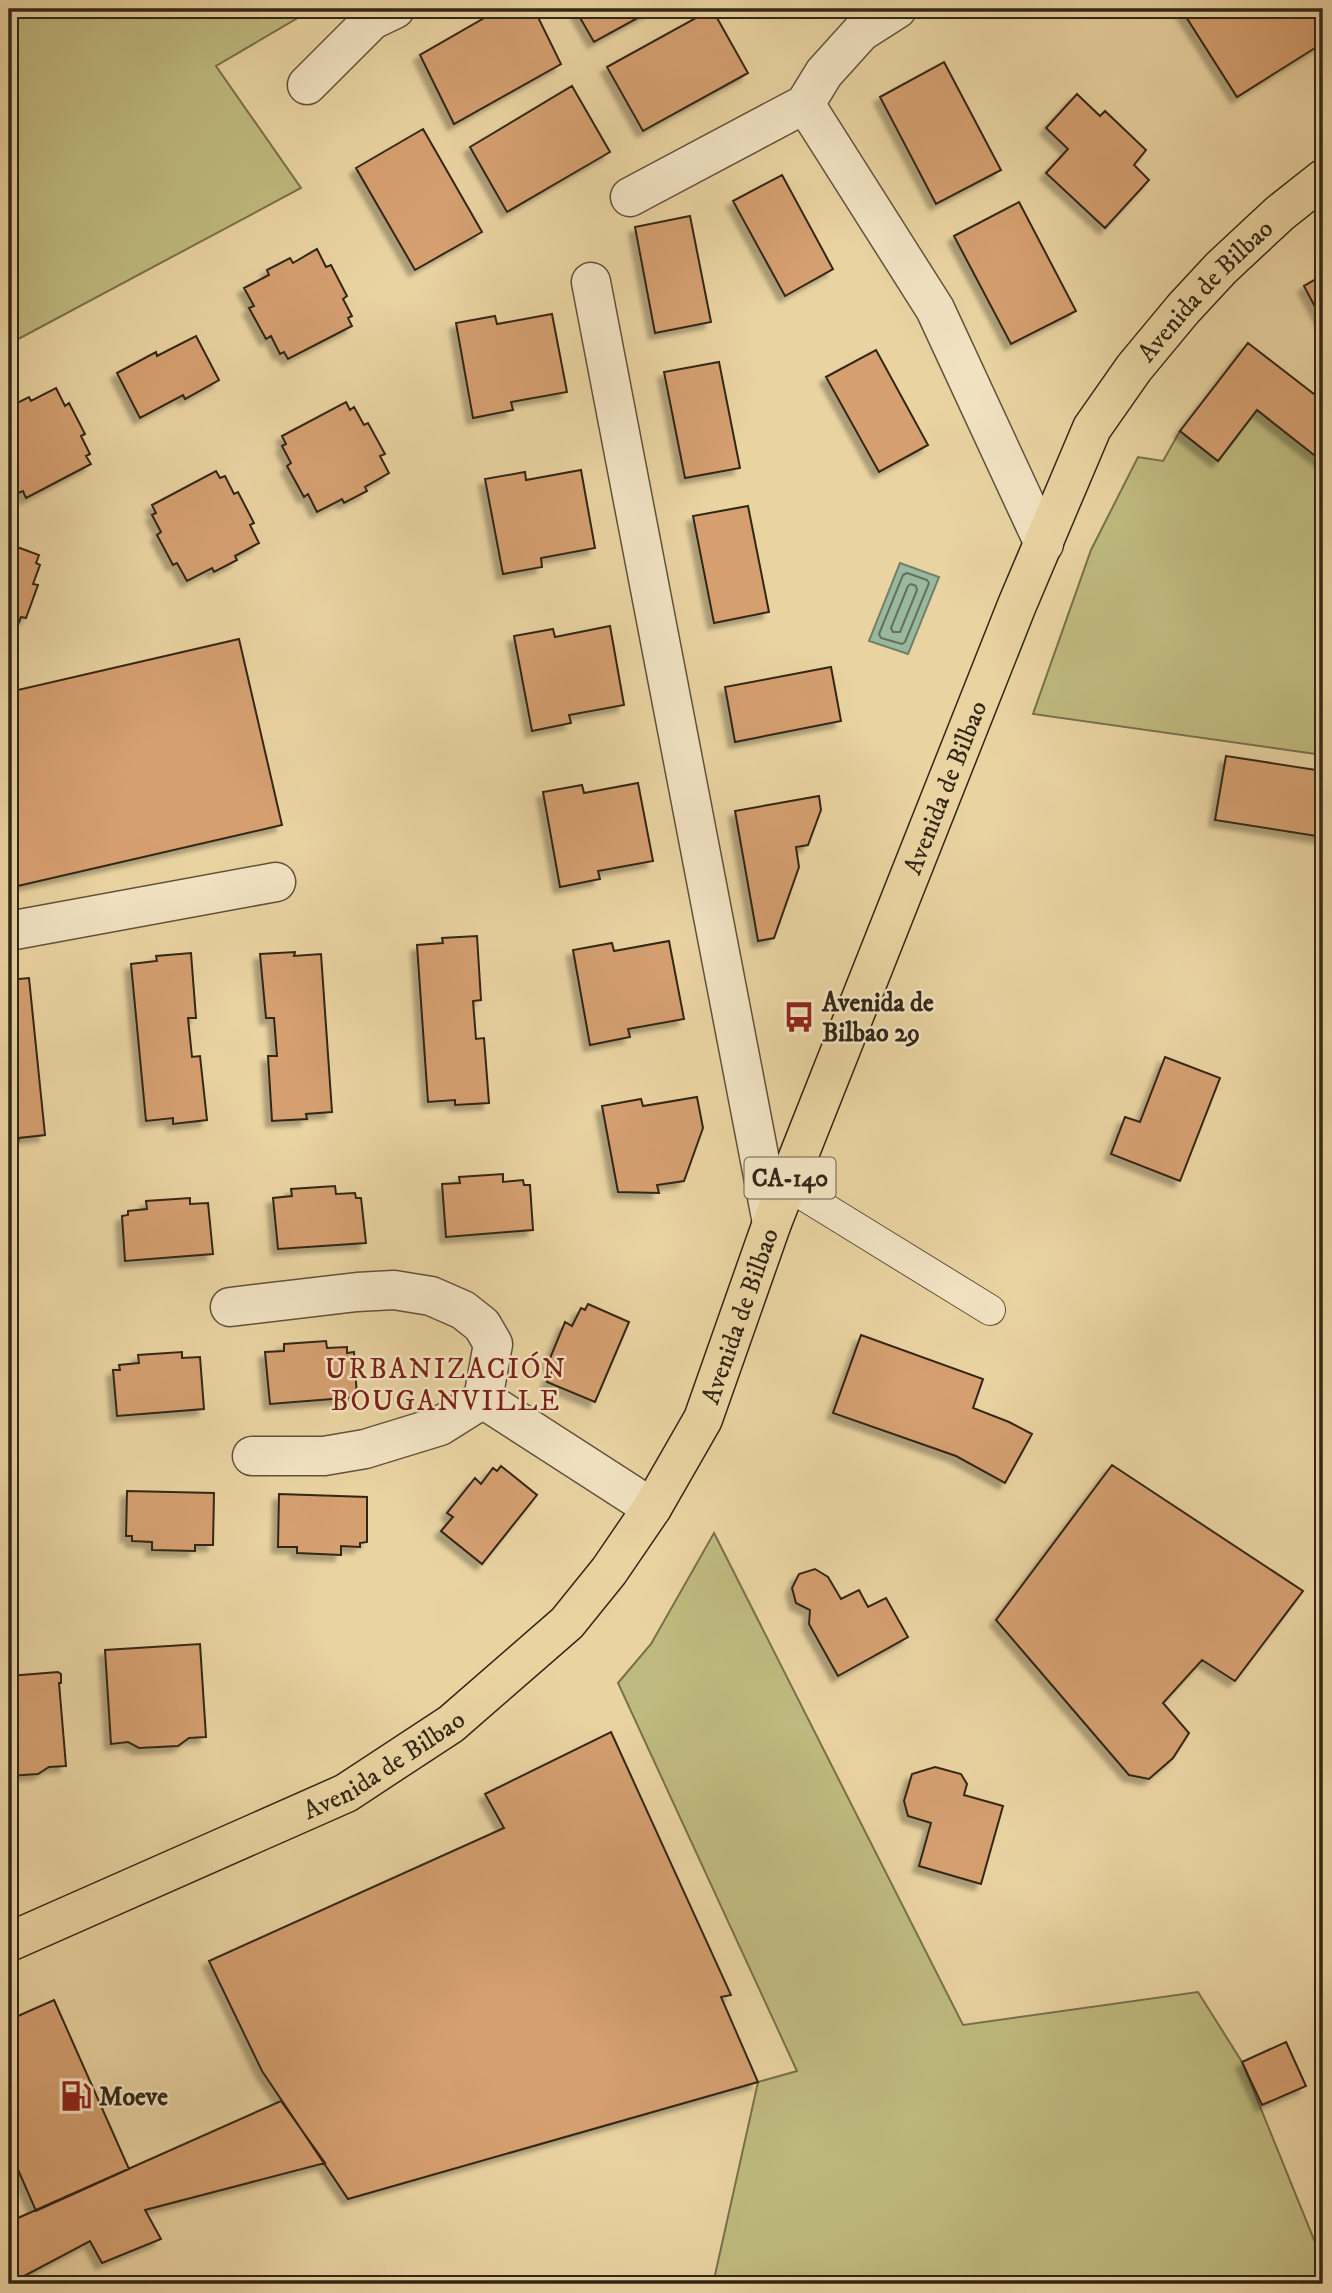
<svg xmlns="http://www.w3.org/2000/svg" width="1332" height="2293" viewBox="0 0 1332 2293" font-family="'IM FELL DW Pica',serif">
  <defs>
    <filter id="shadow"><feDropShadow dx="-6" dy="6" stdDeviation="2" flood-color="#0004"/></filter>
  </defs>
  <rect width="100%" height="100%" fill="#e9d3a1"/>
  <filter id="stains"><feTurbulence type="fractalNoise" baseFrequency=".00286" numOctaves="4"/><feColorMatrix values="0 0 0 0 .2 0 0 0 0 .09 0 0 0 0 .02 0 0 0 .5 -.17"/></filter>
  <radialGradient id="worn" r=".72"><stop offset=".6" stop-color="#630" stop-opacity="0"/><stop offset="1" stop-color="#630" stop-opacity=".3"/></radialGradient>
  <path fill="#bfba7f" stroke="#78704b" stroke-width="2" d="M9 9H313L216 66 301 188 9 344Z
    M1257 410 1323 462V755L1033 714 1091 550 1138 457 1163 461 1180 431 1218 461Z
    M714 1533 963 2025 1198 1992 1242 2062 1323 2262V2284H713L758 2082 797 2071 618 1683 651 1644Z"/>
  <path fill="#99b99f" stroke="#707f69" stroke-width="2" d="M900 563 939 577 908 654 869 641Z"/>
  <g fill="none" stroke-linecap="round" stroke-linejoin="round">
    <path stroke="#66705b" stroke-width="2" d="M907 573 927 580 929 583 905 642 902 644 881 638 879 634 903 575Z
      M911 584 916 586 917 590 900 632H893L891 628 908 586Z"/>
  </g>
  <path fill="#d59f6f" stroke="#322717" stroke-width="2" filter="url(#shadow)" d="M500 9H534L561 64 454 124 420 55Z
    M575 9H654L594 42Z
    M712 9 748 73 643 131 607 67Z
    M1181 9H1323V43L1237 97Z
    M944 62 1001 170 936 204 880 97Z
    M572 86 610 152 507 212 470 147Z
    M1077 94 1100 116 1105 111 1146 150 1134 165 1149 180 1105 228 1046 173 1068 149 1046 128Z
    M423 129 482 232 415 270 356 168Z
    M782 175 833 269 785 296 733 201Z
    M1019 202 1076 311 1011 344 954 236Z
    M690 216 711 322 655 333 635 227Z
    M317 249 326 267 331 265 347 296 343 299 352 316 348 318 352 326 288 359 284 352 280 354 271 336 266 339 249 308 254 306 244 288 269 275 267 270 290 258 293 263Z
    M1323 275V322L1304 286Z
    M552 314 567 392 511 402 513 410 473 418 456 323 495 316 497 324Z
    M196 336 219 380 185 399 183 395 140 418 117 373 156 352 157 356Z
    M1248 343 1323 401V462L1257 410 1218 461 1180 431Z
    M876 350 928 445 879 472 826 377Z
    M719 362 740 468 685 478 664 372Z
    M56 388 65 406 69 403 85 434 81 436 90 454 86 456 91 464 26 498 23 491 18 493 9 475V407L29 397 31 401Z
    M346 402 350 410 354 407 364 425 368 423 385 454 380 456 389 473 365 487 367 491 344 503 342 499 317 512 308 494 304 497 287 466 291 463 282 446 286 444 282 436Z
    M581 470 595 548 541 558 542 567 503 574 485 479 525 472 526 480Z
    M216 471 220 478 225 476 234 494 238 492 254 523 250 525 259 543 235 556 237 560 214 572 212 568 187 581 177 563 173 565 157 535 161 532 152 515 156 513 152 505Z
    M748 506 769 612 714 623 693 516Z
    M9 544 39 555 36 563 40 565 33 584 38 585 26 618 21 617 14 635 9 633Z
    M610 626 624 705 569 715 571 723 532 731 514 636 553 629 555 637Z
    M239 639 282 825 9 888V692Z
    M831 667 841 721 735 742 725 687Z
    M1226 756 1323 771V837L1215 820Z
    M638 783 653 861 598 871 600 879 560 887 543 792 582 785 584 793Z
    M819 796 821 810 808 845 796 847 799 867 774 938 758 941 735 811Z
    M477 936 481 1000 473 1001 476 1039 484 1038 489 1103 455 1105V1100L428 1102 417 945 443 943 442 938Z
    M669 941 684 1019 628 1029 630 1037 590 1045 573 950 612 943 614 951Z
    M295 952 294 956 321 954 332 1112 306 1114 307 1119 272 1121 268 1056H277L274 1018H266L260 954Z
    M191 953 196 1018H188L192 1057 200 1056 207 1120 173 1124V1118L146 1121 131 964 157 961 156 956Z
    M29 978 45 1135 19 1138 18 1143 9 1144V980Z
    M1165 1057 1220 1078 1180 1181 1111 1154 1125 1117 1140 1122Z
    M697 1097 703 1128 684 1181 657 1185 659 1193 618 1192 602 1106 641 1099 643 1106Z
    M503 1174V1182L523 1180 524 1185H530L533 1230 446 1237 442 1184 460 1183 459 1177Z
    M335 1186 336 1194 355 1193 356 1198H361L366 1243 278 1249 273 1198 292 1196 291 1189Z
    M190 1198V1204L208 1203 213 1254 125 1261 122 1216 128 1215V1211L147 1209 146 1201Z
    M588 1304 629 1322 595 1402 547 1382 554 1366 548 1363 565 1322 572 1326 581 1308 585 1310Z
    M861 1335 983 1379 973 1408 1009 1422 1032 1434 1005 1483 956 1456 833 1413Z
    M326 1341 327 1348 347 1347V1353L354 1352 357 1397 270 1404 265 1352 284 1351V1344Z
    M182 1352V1358L200 1357 204 1409 117 1416 113 1370H120L119 1365 139 1363 138 1355Z
    M1112 1465 1303 1591 1235 1681 1202 1660 1163 1703 1189 1733 1173 1758 1149 1779 1129 1775 996 1620Z
    M501 1466 537 1495 482 1564 441 1531 453 1517 447 1513 475 1478 481 1484 493 1468 497 1471Z
    M127 1491 214 1493 213 1545H195V1551L152 1550V1542L132 1541V1536H126Z
    M279 1494 367 1497V1542L360 1543V1547L341 1546V1555L297 1553V1547H278Z
    M815 1569 828 1577 841 1599 859 1590 868 1607 886 1598 908 1637 838 1676 809 1624 810 1610 796 1603 792 1588 799 1574Z
    M200 1644 206 1737 189 1738 178 1746 139 1748 128 1742 111 1744 105 1650Z
    M58 1672 61 1674V1683H59L66 1766 49 1767 38 1774 9 1776V1676Z
    M611 1732 731 1995 721 1997 758 2082 348 2199 262 2071 209 1961 504 1828 485 1794Z
    M935 1767 961 1774 967 1784 964 1795 1003 1806 981 1884 919 1866 931 1823 908 1816 904 1801 912 1774Z
    M54 2000 129 2169 36 2211 9 2149V2020Z
    M1286 2042 1306 2086 1262 2105 1242 2062Z
    M281 2101 325 2163 145 2210 161 2239 102 2263 90 2241 9 2284V2222Z"/>
  <g fill="none" stroke-linecap="round" stroke-linejoin="round">
    <defs>
      <path id="service" d="M787 1185 990 1310"/>
      <path id="minor" d="M897 9 861 32 824 73 805 104 935 309 1044 544
        M307 85 372 20 395 9
        M630 197 805 104
        M591 282 772 1223
        M9 931 276 882
        M230 1307 357 1292 394 1290 431 1296 463 1310 482 1325 493 1344 483 1399 440 1426 365 1449 324 1456H252
        M483 1399 652 1508"/>
      <g id="primary">
        <path id="s1" d="M9 1942 346 1793 451 1724 567 1623 609 1571 652 1508 703 1419 772 1223 1017 605 1092 428 1134 368 1183 309 1221 268 1280 213 1323 179"/>
      </g>
    </defs>
    <use href="#service" stroke="#60523a" stroke-width="32"/>
    <use href="#minor" stroke="#60523a" stroke-width="41"/>
    <use href="#primary" stroke="#322717" stroke-width="41"/>
    <use href="#service" stroke="#f1e2c2" stroke-width="30"/>
    <use href="#minor" stroke="#f1e2c2" stroke-width="38"/>
    <use href="#primary" stroke="#e9d3a1" stroke-width="38"/>
  </g>
  <defs>
    <symbol id="bus-bare" viewBox="-9 -9 18 18"><path d="M-5-6H5V4H4V6H2V4H-2V6H-4V4H-5ZM-3.5-4V0h7V-4ZM-3.5 1.2v1.5H-2V1.2ZM2 1.2v1.5H3.5V1.2Z" fill="#8f2418" stroke="#f1e2c2" stroke-width="2.5" paint-order="stroke"/></symbol>
    <symbol id="fuel-bare" viewBox="-9 -9 18 18"><path d="M-5.5-6h7V0h2V4h1.3V-2.5L3-4.5l.8-.8L6-3V5H2.5V1h-1V6h-7ZM-4.2-4.7v3.2H.2V-4.7Z" fill="#8f2418" stroke="#f1e2c2" stroke-width="2.5" paint-order="stroke"/></symbol>
  </defs>
  <g fill-rule="evenodd">
    <use href="#bus-bare" x="777" y="995" width="44" height="44"/>
    <use href="#fuel-bare" x="54" y="2074" width="44" height="44"/>
  </g>
  <g text-anchor="middle" stroke-width="5" stroke-linejoin="round" paint-order="stroke">
    <rect fill="#f1e2c2" stroke="#6b5f4a" stroke-width="2" x="744.5" y="1157.5" width="91" height="41" rx="5"/>
    <g font-size="24" font-weight="bold" fill="#322717">
      <text x="790" y="1186">CA-140</text>
    </g>
    <g font-size="26" fill="#322717" stroke="#f1e2c2">
      <text dy="9" stroke="none"><textPath href="#s1" startOffset="2137">Avenida de Bilbao</textPath></text>
      <text dy="9" stroke="none"><textPath href="#s1" startOffset="1570">Avenida de Bilbao</textPath></text>
      <text dy="9" stroke="none"><textPath href="#s1" startOffset="1003">Avenida de Bilbao</textPath></text>
      <text dy="9" stroke="none"><textPath href="#s1" startOffset="415">Avenida de Bilbao</textPath></text>
    </g>
    <g font-size="26" font-weight="bold" fill="#322717" stroke="#f1e2c2" text-anchor="start">
      <text x="822" y="1011">Avenida de<tspan x="822" dy="30">Bilbao 29</tspan></text>
      <text x="99" y="2105">Moeve</text>
    </g>
    <g font-size="28" letter-spacing="2" fill="#7a1f14" stroke="#f1e2c2">
      <text x="446" y="1378">URBANIZACIÓN<tspan x="446" dy="32">BOUGANVILLE</tspan></text>
    </g>
  </g>
  <rect width="1332" height="2293" fill="none" stroke="#e9d3a1" stroke-width="35"/>
  <rect x="10" y="10" width="1311" height="2272" fill="none" stroke="#322717" stroke-width="3.5"/>
  <rect x="18" y="18" width="1297" height="2258" fill="none" stroke="#322717" stroke-width="2"/>
  <rect width="100%" height="100%" filter="url(#stains)"/>
  <rect width="100%" height="100%" fill="url(#worn)"/>
</svg>
